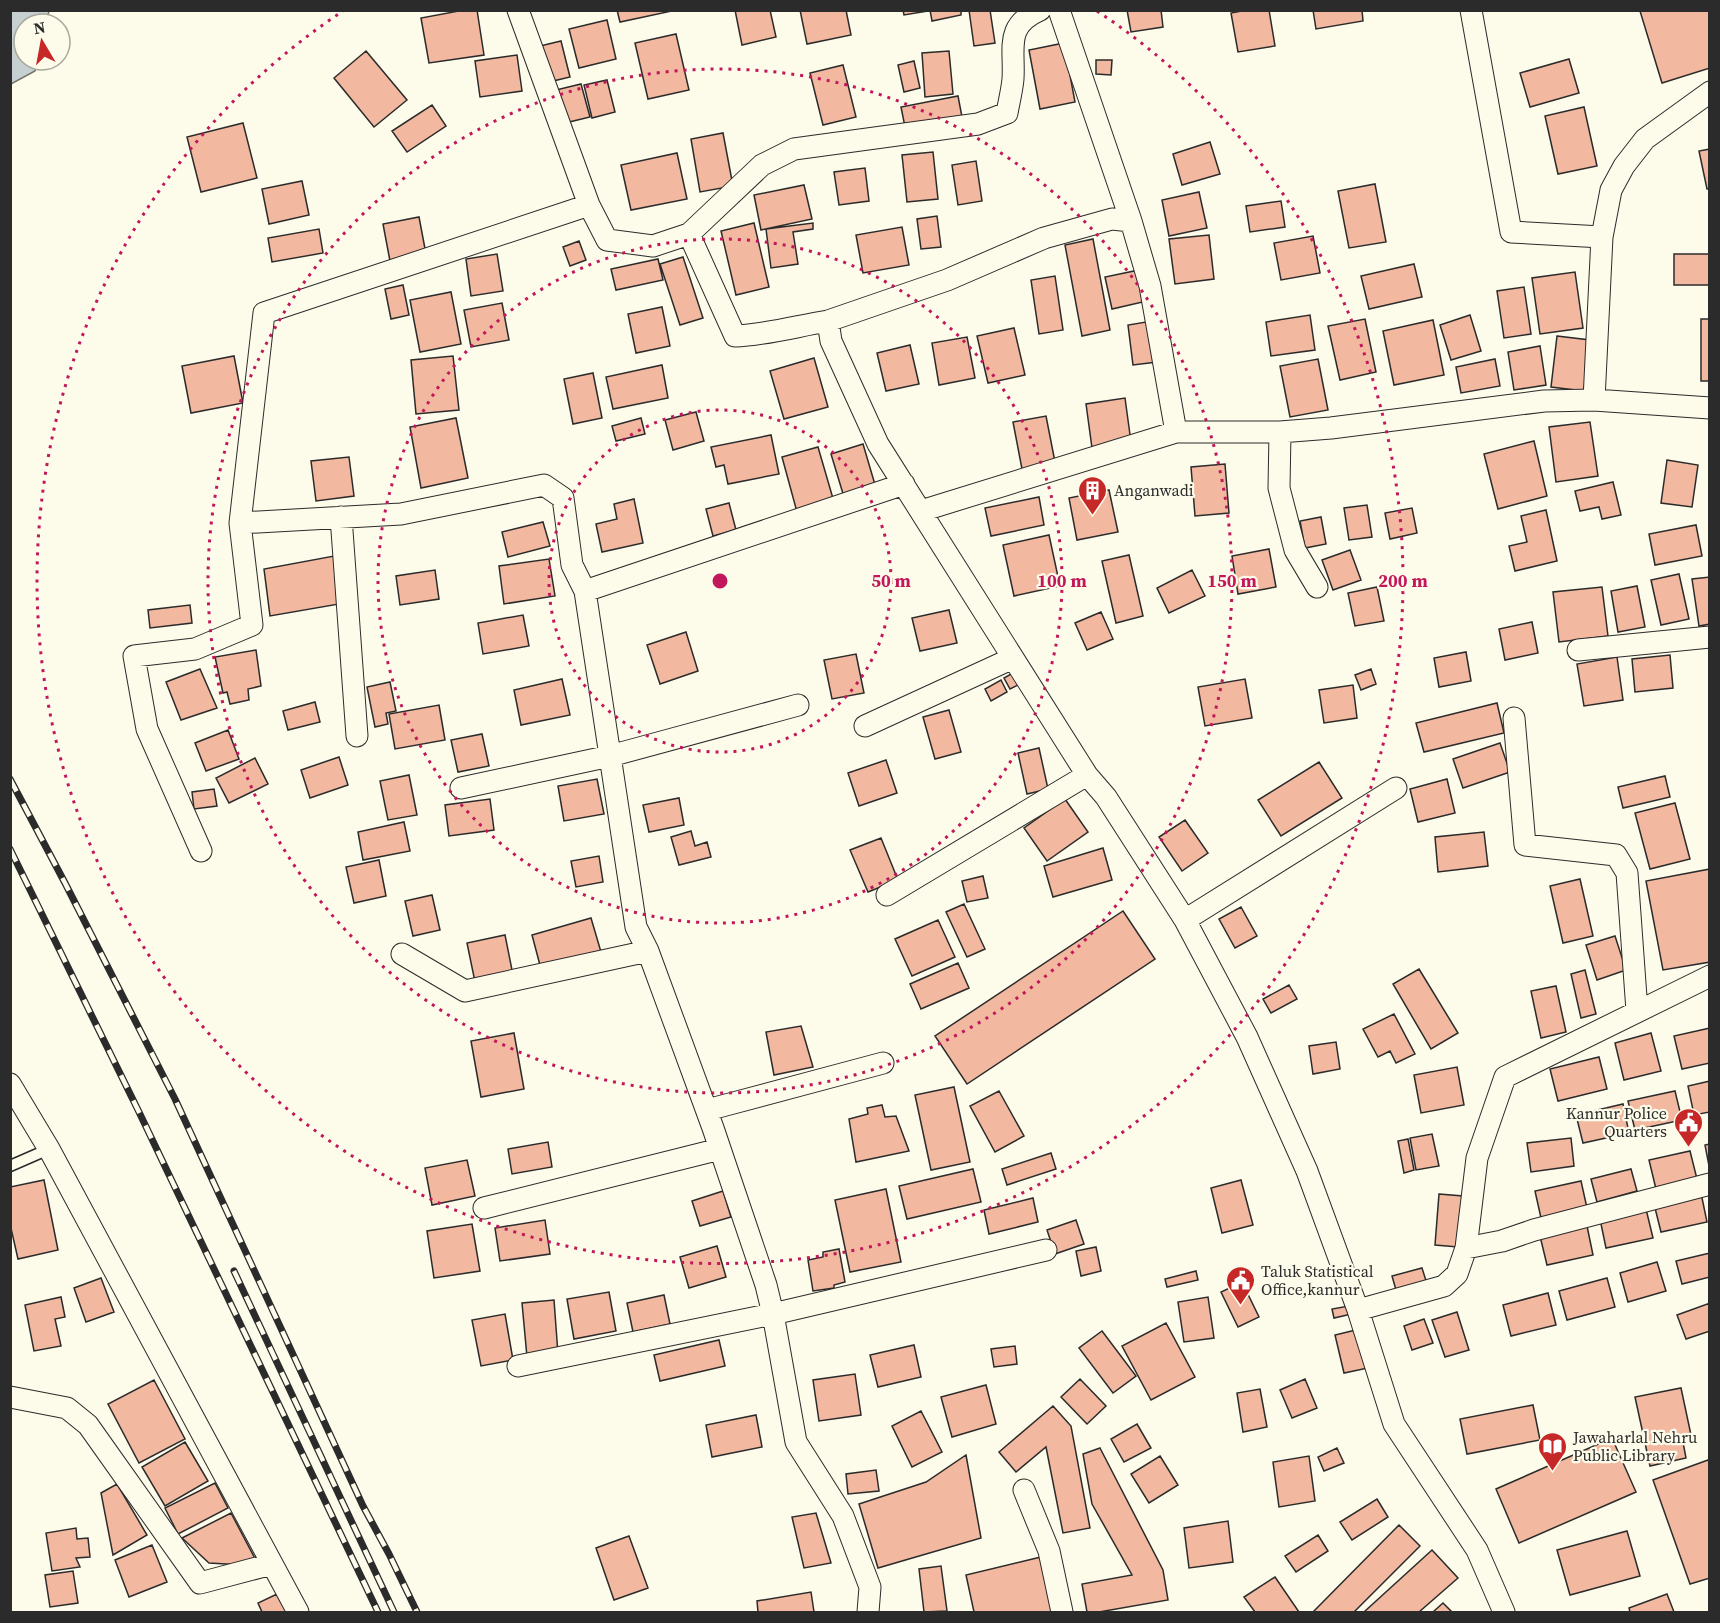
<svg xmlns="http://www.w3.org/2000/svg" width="1720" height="1623" viewBox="0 0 1720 1623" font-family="'Source Serif 4',serif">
  <rect width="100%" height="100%" fill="#fdfbea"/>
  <path fill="#c7d0d0" stroke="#74746e" stroke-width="1.5" d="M11 10 49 11 46 24H24V60H38L35 71 11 84Z"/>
  <path fill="#f2b8a0" stroke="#2b2b2b" stroke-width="1.5" d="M464 10H477L484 55 429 63 421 18Z
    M617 10H672V11L620 22Z
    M735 10H770L776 37 742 45Z
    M800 10H846L851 35 807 44Z
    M903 10H927L928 11 904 15Z
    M930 10H961V15L932 21Z
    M969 10H990L995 43 974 46Z
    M1127 10H1161L1163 27 1131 32Z
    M1247 10H1269L1275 46 1238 52 1231 13Z
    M1313 10H1362L1363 21 1316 29Z
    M1710 10V68L1662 83 1640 11Z
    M607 20 616 59 579 68 569 29Z
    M676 34 689 90 648 99 635 43Z
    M561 41 570 77 549 82 540 46Z
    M1064 43 1075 102 1040 109 1029 50Z
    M366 51 407 100 374 127 334 78Z
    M949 51 953 94 925 97 922 53Z
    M517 55 522 91 480 97 475 61Z
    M1569 59 1579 93 1530 107 1520 73Z
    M1096 60H1112L1111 75 1096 74Z
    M914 61 920 88 904 92 898 65Z
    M843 65 856 117 823 125 810 73Z
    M607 80 615 112 592 118 584 85Z
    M581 84 590 117 565 123 556 90Z
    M958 96 962 117 905 127 901 107Z
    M432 105 446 126 407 152 392 131Z
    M1584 107 1597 166 1558 174 1545 116Z
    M243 123 257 178 201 192 187 137Z
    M723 133 733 186 700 192 691 139Z
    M1210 142 1220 174 1182 185 1173 154Z
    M1710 149V189H1707L1699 151Z
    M933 152 938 199 907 202 902 155Z
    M677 153 687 199 631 210 621 165Z
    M976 161 982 201 958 205 952 165Z
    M865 168 869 201 839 205 834 172Z
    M302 181 309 215 269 224 262 189Z
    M1375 184 1386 242 1349 248 1338 191Z
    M804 185 812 219 761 230 754 195Z
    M1199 192 1207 228 1169 236 1162 200Z
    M1281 201 1285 227 1250 232 1246 206Z
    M937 216 941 247 921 249 917 219Z
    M419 217 426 254 390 261 383 224Z
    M754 223 769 287 736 295 721 231Z
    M813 223V229L793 232 798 264 771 268 766 229Z
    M902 227 909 265 863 273 856 235Z
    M319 229 323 253 272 262 268 238Z
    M1209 235 1214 279 1175 284 1169 239Z
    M1313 236 1320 273 1281 280 1274 243Z
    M1093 239 1110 330 1082 336 1065 245Z
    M579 241 586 260 570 266 563 247Z
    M497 254 503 291 471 296 466 259Z
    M1674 254H1710V285H1674Z
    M683 257 703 318 680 325 660 264Z
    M658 259 663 280 616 290 611 269Z
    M1414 264 1422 297 1369 309 1361 276Z
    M1139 270 1147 301 1112 309 1105 277Z
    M1575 272 1583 328 1540 334 1532 278Z
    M1055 276 1063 330 1039 334 1031 280Z
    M403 285 409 315 391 319 385 289Z
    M1524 287 1531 334 1504 338 1497 291Z
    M451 292 461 344 420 352 410 300Z
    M502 303 509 340 471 347 464 310Z
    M662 307 670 346 636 353 628 314Z
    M1310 315 1315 350 1271 356 1266 322Z
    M1470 315 1481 351 1451 360 1440 325Z
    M1365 319 1376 372 1340 380 1328 326Z
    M1701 319H1710V381H1701Z
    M1433 320 1444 375 1394 385 1383 331Z
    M1152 321 1157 362 1133 365 1128 325Z
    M1014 328 1025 375 988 383 977 336Z
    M1557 336 1590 340 1584 391 1551 387Z
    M967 337 975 378 939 385 932 343Z
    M910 345 919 384 886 391 877 353Z
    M1540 346 1546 385 1514 390 1508 352Z
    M234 356 243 403 191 413 182 366Z
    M453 356 459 410 416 414 411 360Z
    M814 358 828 407 784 419 770 371Z
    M1318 359 1328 410 1290 417 1280 366Z
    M1495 359 1500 386 1461 393 1456 367Z
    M662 365 668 398 613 409 606 377Z
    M593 373 602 418 573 424 564 379Z
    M1125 398 1131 442 1092 448 1086 404Z
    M696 412 704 441 673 450 665 420Z
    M1046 416 1055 462 1022 469 1013 422Z
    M456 418 468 478 421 488 410 427Z
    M641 418 645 434 616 441 612 426Z
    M1590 422 1598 476 1556 482 1549 427Z
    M771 435 779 474 728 484 724 465 716 467 711 447Z
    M1534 441 1547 496 1498 509 1484 454Z
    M863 444 876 488 844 497 831 454Z
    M818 447 834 502 797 512 782 457Z
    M349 457 354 496 316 501 311 461Z
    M1667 460 1698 465 1692 507 1661 503Z
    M1225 464 1229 513 1195 516 1191 467Z
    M1613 482 1621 515 1602 519 1599 507 1580 511 1575 491Z
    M1109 490 1118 532 1077 540 1069 498Z
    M1039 497 1044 525 991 536 985 508Z
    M634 499 643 543 602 552 596 524 617 519 614 504Z
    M729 503 736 530 713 536 706 509Z
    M1367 505 1372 537 1349 540 1344 508Z
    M1412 508 1417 533 1390 539 1385 513Z
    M1546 510 1557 561 1515 571 1509 546 1527 542 1521 516Z
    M1321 517 1326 544 1305 548 1300 521Z
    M543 522 550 546 508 557 502 532Z
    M1696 525 1702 556 1655 565 1649 534Z
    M1049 535 1060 586 1014 596 1003 545Z
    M1269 549 1276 587 1238 594 1232 556Z
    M1350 550 1361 580 1333 590 1322 560Z
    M1129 555 1143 616 1116 623 1102 561Z
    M334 556 345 603 270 616 264 569Z
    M549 559 555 596 504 604 499 566Z
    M435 570 439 599 400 605 396 576Z
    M1192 570 1205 596 1169 613 1157 588Z
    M1679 574 1689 619 1661 625 1651 580Z
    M1710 577V624L1699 626 1692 579Z
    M1637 586 1645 627 1618 632 1611 591Z
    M1377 587 1384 621 1355 626 1348 593Z
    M1602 587 1608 636 1559 642 1553 592Z
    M190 605 192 623 150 628 148 610Z
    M949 610 957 643 920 651 912 618Z
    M1101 612 1113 639 1087 650 1075 623Z
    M523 615 529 646 483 654 478 623Z
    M1532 622 1538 653 1505 660 1499 629Z
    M686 632 698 671 660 684 647 645Z
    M256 650 261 686 248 689 249 700 230 704 227 692 223 693 215 657Z
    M1466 652 1471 681 1439 687 1434 658Z
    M856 654 864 693 832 699 824 660Z
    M1670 655 1673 688 1635 692 1632 659Z
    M1617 657 1623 700 1584 706 1577 664Z
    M200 669 217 708 181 720 166 682Z
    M1020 669 1026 681 1010 689 1004 678Z
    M1371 669 1376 684 1361 690 1355 675Z
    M562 679 570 715 521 725 514 690Z
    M1245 679 1252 718 1205 726 1198 687Z
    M1001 680 1007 692 991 701 985 689Z
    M390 682 396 711 386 713 388 724 375 727 367 687Z
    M1353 685 1357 718 1324 723 1319 690Z
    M315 702 320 722 288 730 283 711Z
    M1497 703 1504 733 1424 752 1416 723Z
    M439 705 445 740 395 749 389 714Z
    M949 710 961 752 935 759 923 717Z
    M228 730 239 759 206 771 195 743Z
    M482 734 489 766 458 772 451 740Z
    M1500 743 1510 772 1463 788 1453 759Z
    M1039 748 1048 789 1027 794 1018 753Z
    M339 757 348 785 310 798 301 770Z
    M255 758 268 784 229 803 216 778Z
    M886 760 897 793 859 806 848 773Z
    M1319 762 1342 798 1281 836 1258 800Z
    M409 775 417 815 388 820 380 781Z
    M1665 776 1670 797 1623 808 1618 787Z
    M597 779 604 814 564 821 558 786Z
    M1447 779 1455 813 1418 822 1410 789Z
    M214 789 217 806 194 809 192 792Z
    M679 798 684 825 649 832 643 805Z
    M490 799 494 830 449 836 445 805Z
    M1065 799 1088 832 1047 861 1024 828Z
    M1675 803 1690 859 1650 869 1635 813Z
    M1185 820 1208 853 1182 871 1159 837Z
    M404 822 410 851 363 860 358 832Z
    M691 831 695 846 707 842 711 857 679 865 671 837Z
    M1484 832 1488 866 1438 872 1435 837Z
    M881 838 898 880 868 892 850 850Z
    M1103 848 1112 880 1053 897 1044 866Z
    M599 856 603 882 576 887 571 861Z
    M379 860 386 896 354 903 346 867Z
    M1710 869V962L1663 970 1646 881Z
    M983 876 988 898 967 902 962 881Z
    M1580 879 1593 936 1563 943 1550 886Z
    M432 895 440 930 413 936 405 901Z
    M964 904 985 949 967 957 946 912Z
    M1241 907 1257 936 1235 948 1219 919Z
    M1123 911 1155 959 967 1084 935 1036Z
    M591 918 601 952 541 969 532 935Z
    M938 920 955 957 912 976 895 939Z
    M505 935 513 975 475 982 467 943Z
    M1615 936 1626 970 1597 980 1586 945Z
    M958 963 969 988 921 1009 910 984Z
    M1419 969 1458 1033 1431 1049 1393 984Z
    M1585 970 1596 1014 1581 1018 1571 974Z
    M1289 985 1297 999 1271 1013 1263 999Z
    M1556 986 1566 1032 1541 1038 1531 991Z
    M1394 1014 1415 1054 1396 1063 1390 1051 1378 1057 1363 1029Z
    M801 1026 813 1067 774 1075 766 1032Z
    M1710 1028V1063L1682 1069 1674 1036Z
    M514 1033 524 1089 481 1097 471 1041Z
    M1651 1033 1661 1071 1624 1080 1615 1043Z
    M1336 1042 1340 1069 1313 1074 1309 1046Z
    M1599 1057 1607 1089 1558 1101 1550 1069Z
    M1457 1067 1464 1105 1421 1113 1414 1075Z
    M1710 1081V1112L1694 1115 1688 1086Z
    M954 1087 970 1162 931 1170 915 1095Z
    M999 1091 1024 1136 995 1152 970 1106Z
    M1675 1091 1682 1120 1635 1130 1628 1101Z
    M1623 1104 1629 1133 1583 1143 1576 1115Z
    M882 1105 885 1117 896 1116 909 1151 856 1162 849 1119 868 1114 867 1108Z
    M1432 1134 1439 1166 1416 1170 1410 1138Z
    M1571 1138 1574 1166 1531 1172 1527 1143Z
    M1408 1139 1414 1170 1404 1173 1398 1141Z
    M548 1142 552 1167 512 1174 508 1149Z
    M1710 1144V1171L1705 1145Z
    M1690 1151 1697 1179 1656 1189 1649 1160Z
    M1051 1153 1056 1169 1007 1185 1002 1169Z
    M467 1160 475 1196 432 1205 425 1168Z
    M973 1169 981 1202 907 1219 899 1186Z
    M1631 1169 1637 1191 1597 1202 1591 1179Z
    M44 1180 58 1250 18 1259 10 1224V1187Z
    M1241 1180 1253 1225 1222 1233 1211 1188Z
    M1581 1181 1587 1208 1541 1218 1535 1191Z
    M886 1189 901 1262 850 1272 835 1200Z
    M723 1191 731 1217 700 1226 692 1201Z
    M1701 1193 1707 1222 1661 1232 1654 1204Z
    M1439 1194 1463 1196 1458 1247 1435 1245Z
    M1033 1198 1038 1222 989 1234 984 1210Z
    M1646 1209 1653 1238 1606 1248 1600 1219Z
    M545 1220 550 1254 500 1261 495 1228Z
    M1076 1220 1084 1244 1055 1254 1047 1230Z
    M472 1224 480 1271 434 1278 427 1231Z
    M1587 1226 1593 1255 1547 1265 1540 1236Z
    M717 1246 726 1277 689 1288 680 1257Z
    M1096 1247 1101 1271 1081 1276 1076 1251Z
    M839 1249 845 1282 834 1285V1288L813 1291 808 1260 823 1257V1252Z
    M1710 1253V1277L1682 1284 1676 1261Z
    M1657 1262 1666 1291 1628 1302 1620 1273Z
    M1422 1268 1428 1287 1398 1297 1392 1276Z
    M1196 1271 1198 1280 1167 1287 1165 1279Z
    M101 1278 114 1312 86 1322 74 1288Z
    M1607 1278 1615 1307 1567 1320 1559 1291Z
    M1242 1282 1259 1317 1238 1327 1221 1292Z
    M609 1292 616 1331 574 1339 567 1299Z
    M1548 1293 1556 1325 1511 1336 1503 1305Z
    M664 1295 670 1324 633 1332 627 1303Z
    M61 1297 65 1317 55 1319 61 1346 34 1351 25 1305Z
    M1208 1297 1214 1338 1184 1342 1178 1302Z
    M554 1300 558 1354 527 1357 522 1303Z
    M1710 1303V1331L1686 1339 1677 1315Z
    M1354 1305 1356 1313 1334 1318 1332 1309Z
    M1457 1312 1469 1350 1445 1357 1432 1320Z
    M505 1314 513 1360 481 1366 472 1320Z
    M1424 1319 1433 1343 1412 1350 1404 1326Z
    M1166 1323 1195 1377 1151 1400 1122 1346Z
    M1360 1329 1368 1368 1344 1373 1335 1335Z
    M1102 1331 1136 1376 1113 1393 1079 1348Z
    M719 1340 725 1366 660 1381 654 1355Z
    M914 1345 921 1377 878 1387 870 1355Z
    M1015 1346 1017 1364 994 1367 991 1349Z
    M855 1374 861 1415 819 1421 813 1380Z
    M1080 1379 1106 1406 1087 1424 1061 1397Z
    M1305 1379 1317 1408 1292 1418 1280 1390Z
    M154 1380 185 1439 139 1463 108 1404Z
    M986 1385 996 1424 952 1437 941 1397Z
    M1681 1388 1691 1435 1682 1437 1686 1458 1650 1466 1635 1397Z
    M1260 1389 1267 1427 1243 1432 1237 1393Z
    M1533 1405 1540 1440 1467 1454 1460 1419Z
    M1053 1406 1071 1426 1090 1528 1063 1533 1046 1447 1016 1472 999 1452Z
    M921 1411 942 1452 912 1467 892 1426Z
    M756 1415 762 1447 712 1457 706 1425Z
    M1137 1424 1151 1448 1124 1462 1111 1439Z
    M1612 1438 1636 1492 1519 1543 1496 1489Z
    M185 1442 208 1481 165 1506 142 1467Z
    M1100 1448 1163 1570 1168 1600 1099 1612H1087L1082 1584 1132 1575 1092 1504 1083 1454Z
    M1337 1448 1344 1463 1324 1471 1318 1457Z
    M966 1455 981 1538 878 1568 859 1504 926 1482Z
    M1160 1456 1178 1485 1149 1503 1131 1474Z
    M1309 1456 1315 1501 1279 1507 1273 1462Z
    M1708 1460 1710 1465V1578L1690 1584 1653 1480Z
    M876 1470 879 1491 848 1494 846 1474Z
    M215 1483 228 1508 178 1534 165 1508Z
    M117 1484 147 1535 113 1555 101 1493Z
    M1377 1499 1388 1517 1352 1540 1340 1522Z
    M231 1513 259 1566 209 1563 182 1538Z
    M816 1513 831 1563 804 1568 792 1517Z
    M1228 1521 1233 1562 1189 1568 1184 1528Z
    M1399 1525 1420 1546 1354 1612H1315L1314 1611Z
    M76 1528 77 1539 88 1538 90 1557 76 1558 80 1567 52 1571 46 1533Z
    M1627 1531 1640 1576 1570 1595 1557 1550Z
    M1318 1535 1328 1551 1296 1572 1285 1556Z
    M629 1536 648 1588 614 1600 596 1548Z
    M152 1545 167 1582 129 1597 115 1560Z
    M1432 1550 1458 1578 1419 1612H1364Z
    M1041 1557 1054 1612H974L966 1575Z
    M941 1566 947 1611 924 1612 919 1569Z
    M73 1571 78 1603 50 1607 45 1575Z
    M1275 1577 1299 1612H1255L1244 1597Z
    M811 1592 814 1612H758L757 1601Z
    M277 1594 287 1612H262L258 1603Z
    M1667 1594 1674 1612H1630L1629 1608Z
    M1443 1603 1452 1612H1433Z"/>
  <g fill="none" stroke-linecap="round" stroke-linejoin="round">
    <defs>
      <path id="lane" d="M10 1166 49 1149"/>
      <path id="street" d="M518 10 589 205 607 240 653 246 689 234 762 165 794 149 978 124 1007 113C1009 102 1012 90 1013 79 1015 48 1004 26 1040 10
        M1059 10 1131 221
        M1471 10 1511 232 1602 237
        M689 234 735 336C766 335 797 326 828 321L831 341 878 444 1087 775 1106 797 1185 920 1247 1037 1307 1171 1358 1310
        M828 321 947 280 1044 238 1112 219 1131 221 1150 286 1176 432
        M1594 400 1602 237 1611 190 1624 166 1645 139 1710 92
        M1280 432 1279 488 1295 550 1317 587
        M921 511 1176 432H1280L1331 428 1544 401 1594 400 1710 408
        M341 517 357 736
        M240 523 401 514 544 485 563 498 572 565 585 591 904 484
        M585 591 636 927 648 951 713 1128 766 1285 773 1314 796 1442 843 1516 870 1587 868 1612
        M1578 650 1710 637
        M1514 718 1525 845 1616 855 1627 873 1637 1011
        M865 726 1013 658
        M461 788 610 756 798 705
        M201 851 147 729 134 656 195 649 252 625 240 523 264 313 589 205
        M887 895 1087 775
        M1185 920 1396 788
        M402 954 465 991 648 951
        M10 1084 49 1149 298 1612
        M707 1110 883 1063
        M484 1208 720 1149
        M1466 1248 1502 1241 1534 1230 1710 1184
        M518 1366 773 1314 1046 1250
        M10 1397 67 1408 88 1425 200 1583 272 1564
        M1024 1490 1049 1551 1062 1612
        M1504 1612 1477 1550 1394 1424 1358 1310 1444 1286 1457 1274 1466 1248 1477 1158 1505 1077 1710 976"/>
    </defs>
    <use href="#lane" stroke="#2b2b2b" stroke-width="13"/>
    <use href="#street" stroke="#2b2b2b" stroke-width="23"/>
    <use href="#lane" stroke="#fdfbea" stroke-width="10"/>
    <use href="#street" stroke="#fdfbea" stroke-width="21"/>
    <defs>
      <path id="rail" d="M10 779 65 883 175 1099 363 1506 389 1554 417 1612
        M10 849 139 1112 378 1612
        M234 1271 394 1612"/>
    </defs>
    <use href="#rail" stroke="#2b2b2b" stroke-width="7"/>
    <use href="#rail" stroke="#fdfbea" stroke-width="4.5" stroke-dasharray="14" stroke-linecap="butt"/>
  </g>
  <g fill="none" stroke="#c2185b" stroke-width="3" stroke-dasharray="3 6">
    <circle cx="720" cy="581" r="171"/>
    <circle cx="720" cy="581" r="342"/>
    <circle cx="720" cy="581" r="512"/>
    <path d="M1097 11A683 683 0 1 1 343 11"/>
  </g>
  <defs>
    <symbol id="building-pin" viewBox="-11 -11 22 30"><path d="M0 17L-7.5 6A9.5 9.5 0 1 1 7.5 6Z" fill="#c62828" stroke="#fdfbea"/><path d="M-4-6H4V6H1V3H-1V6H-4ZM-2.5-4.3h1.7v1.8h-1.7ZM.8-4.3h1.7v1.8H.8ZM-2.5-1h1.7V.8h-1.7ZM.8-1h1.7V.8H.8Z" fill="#fff"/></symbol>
    <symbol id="civic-pin" viewBox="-11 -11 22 30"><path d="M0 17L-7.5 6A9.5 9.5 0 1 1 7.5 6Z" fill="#c62828" stroke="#fdfbea"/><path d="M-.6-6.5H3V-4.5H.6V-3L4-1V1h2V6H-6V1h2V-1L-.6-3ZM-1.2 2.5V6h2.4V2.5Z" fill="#fff"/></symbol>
    <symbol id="library-pin" viewBox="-11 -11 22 30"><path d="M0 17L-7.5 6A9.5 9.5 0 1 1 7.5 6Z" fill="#c62828" stroke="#fdfbea"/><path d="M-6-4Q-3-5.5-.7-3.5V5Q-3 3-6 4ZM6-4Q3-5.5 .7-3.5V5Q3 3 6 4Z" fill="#fff"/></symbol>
  </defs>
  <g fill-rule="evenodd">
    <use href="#building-pin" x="1076" y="474" width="33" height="45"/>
    <use href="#civic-pin" x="1672" y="1106" width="33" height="45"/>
    <use href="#civic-pin" x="1224" y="1264" width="33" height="45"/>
    <use href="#library-pin" x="1536" y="1430" width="33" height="45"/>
  </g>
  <g text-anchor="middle" stroke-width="4.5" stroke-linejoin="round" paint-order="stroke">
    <g font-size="16" fill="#2b2b2b" stroke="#fdfbea" text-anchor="start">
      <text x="1114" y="496">Anganwadi</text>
      <text x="1667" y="1119" text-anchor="end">Kannur Police<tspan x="1667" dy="18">Quarters</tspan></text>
      <text x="1261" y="1277">Taluk Statistical<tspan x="1261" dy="18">Office,kannur</tspan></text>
      <text x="1573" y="1443">Jawaharlal Nehru<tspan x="1573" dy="18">Public Library</tspan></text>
    </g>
  </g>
  <circle cx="720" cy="581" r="9" fill="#c2185b" stroke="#fdfbea" stroke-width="3"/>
  <g font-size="18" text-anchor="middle" font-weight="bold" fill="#c2185b" stroke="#fdfbea" stroke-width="4.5" stroke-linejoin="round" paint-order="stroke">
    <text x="891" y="587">50 m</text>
    <text x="1062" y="587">100 m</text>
    <text x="1232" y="587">150 m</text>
    <text x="1403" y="587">200 m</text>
  </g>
  <rect width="1720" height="1623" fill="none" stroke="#2b2b2b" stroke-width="24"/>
  <g transform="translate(42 42) rotate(350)"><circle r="28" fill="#fdfbea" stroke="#a9a89e" stroke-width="1.5"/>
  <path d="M0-4.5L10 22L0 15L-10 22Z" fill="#c62828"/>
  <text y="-9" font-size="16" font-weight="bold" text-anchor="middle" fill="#2b2b2b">N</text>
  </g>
</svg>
